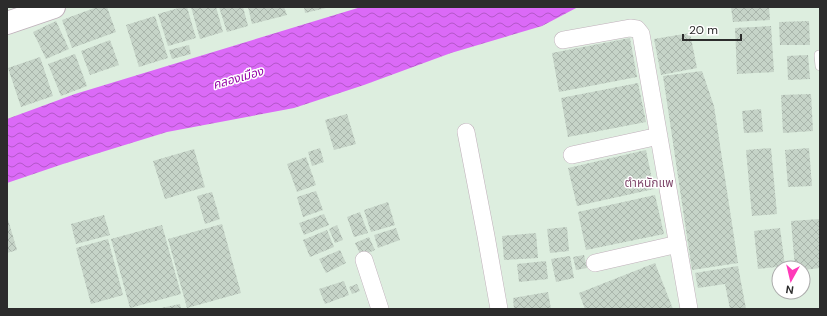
<svg xmlns="http://www.w3.org/2000/svg" width="827" height="316" viewBox="0 0 827 316" font-family="'DM Sans','Noto Sans Thai',sans-serif">
  <defs>
    <pattern id="water-waves" width="16" height="10" patternUnits="userSpaceOnUse"><rect width="16" height="10" fill="#db6af7"/><path d="M0 5q4-4 8 0t8 0" fill="none" stroke="#b257c8"/></pattern>
    <pattern id="building-cross-hatch" width="8" height="8" patternUnits="userSpaceOnUse"><rect width="8" height="8" fill="#c6d4c8"/><path d="M0 0l8 8M0 8l8-8" fill="none" stroke="#aab6ac"/></pattern>
  </defs>
  <rect width="100%" height="100%" fill="#ddeedf"/>
  <path fill="url(#water-waves)" d="M361 7H578L542 26 451 53 364 85 294 108 167 132 63 164 7 183V119L75 94Z"/>
  <path fill="url(#building-cross-hatch)" d="M97 7H107L116 32 72 48 62 20Z
    M182 7H187L196 38 168 46 158 14Z
    M191 7H216L223 32 200 39Z
    M219 7H243L248 26 227 32Z
    M248 7H284L287 15 252 24Z
    M304 7H326V8L305 13Z
    M731 7H769L770 20 733 22Z
    M155 16 168 58 139 67 126 25Z
    M56 21 69 49 46 59 33 32Z
    M809 21 810 45H780L779 22Z
    M771 26 774 72 737 74 735 28Z
    M690 33 697 68 661 75 654 39Z
    M630 38 637 77 559 92 552 53Z
    M110 40 119 65 90 75 81 51Z
    M189 45 191 54 172 59 169 50Z
    M75 54 87 86 61 96 48 64Z
    M808 55 810 79 788 80 787 56Z
    M40 57 53 96 21 107 8 68Z
    M702 71 714 106 738 263 692 270 663 76Z
    M638 83 646 122 568 137 561 98Z
    M811 94 813 131 783 133 781 95Z
    M761 109 763 132 744 133 742 111Z
    M347 114 356 144 334 150 325 120Z
    M320 148 324 162 312 166 308 152Z
    M771 148 777 214 752 216 746 150Z
    M809 148 812 186 788 187 785 150Z
    M194 149 205 187 165 199 153 161Z
    M646 150 654 189 577 206 568 168Z
    M306 157 316 185 297 192 287 164Z
    M316 191 323 210 303 217 297 197Z
    M212 192 220 219 205 224 197 196Z
    M655 195 664 234 586 250 578 212Z
    M388 202 395 225 371 232 364 210Z
    M360 212 368 233 354 237 347 217Z
    M324 214 329 225 304 235 299 223Z
    M104 215 110 235 76 244 71 224Z
    M7 216 17 250 7 253Z
    M820 219V268L803 270V268H795L791 221Z
    M222 224 241 293 187 308 168 239Z
    M162 225 181 294 130 308 111 239Z
    M337 225 343 240 335 243 329 229Z
    M567 227 569 251 550 253 547 229Z
    M396 228 400 240 378 248 374 235Z
    M780 228 785 266 758 269 754 231Z
    M327 230 334 247 310 257 303 240Z
    M536 233 538 258 504 260 502 236Z
    M369 237 375 250 361 256 355 243Z
    M108 239 123 295 91 304 76 248Z
    M340 250 346 263 326 273 319 259Z
    M584 255 587 268 576 270 573 257Z
    M570 256 574 278 556 282 551 259Z
    M546 261 548 279 519 282 517 264Z
    M655 263 673 309H585L579 293Z
    M738 266 746 309H730L725 284 698 288 695 273Z
    M344 281 349 295 325 304 319 289Z
    M357 284 360 291 352 294 349 287Z
    M548 292 551 309H514L513 298Z
    M180 304 181 309H161V308Z"/>
  <g fill="none" stroke-linecap="round" stroke-linejoin="round">
    <defs>
      <path id="service" d="M819 55 820 66"/>
      <path id="minor" d="M563 40 630 28 637 29 641 34 689 309
        M466 132 486 236 499 309
        M572 155 659 136
        M364 260 380 309
        M595 263 678 244"/>
      <path id="secondary" d="M7 23 54 7"/>
    </defs>
    <use href="#service" stroke="#c0b1bb" stroke-width="10"/>
    <use href="#minor" stroke="#c0b1bb" stroke-width="18"/>
    <use href="#secondary" stroke="#c0b1bb" stroke-width="24"/>
    <use href="#service" stroke="#fff" stroke-width="9"/>
    <use href="#minor" stroke="#fff" stroke-width="17"/>
    <use href="#secondary" stroke="#fff" stroke-width="22"/>
  </g>
  <g text-anchor="middle" stroke-width="3" stroke-linejoin="round" paint-order="stroke">
    <g font-size="12" font-style="italic" fill="#9405a7" stroke="#fff">
      <text transform="translate(238 78) rotate(-16)" y="4">คลองเมือง</text>
    </g>
    <g font-size="12" fill="#80496c" stroke="#fff">
      <text x="649" y="187">ตำหนักแพ</text>
    </g>
  </g>
  <rect width="827" height="316" fill="none" stroke="#2c2c2c" stroke-width="16"/>
  <g transform="translate(791 280) rotate(188)"><circle r="19" fill="#ffffff" stroke="#ababab"/>
  <path d="M0-3L7 15L0 10L-7 15Z" fill="#ff3ab9"/>
  <text y="-6" font-size="11" font-weight="bold" text-anchor="middle" fill="#2c2c2c">N</text>
  </g>
  <path d="M683 34v6h58v-6" fill="none" stroke="#2c2c2c" stroke-width="2"/>
  <text x="689" y="34" font-size="12" fill="#2c2c2c" stroke="#ffffff" stroke-width="3" paint-order="stroke">20 m</text>
</svg>
